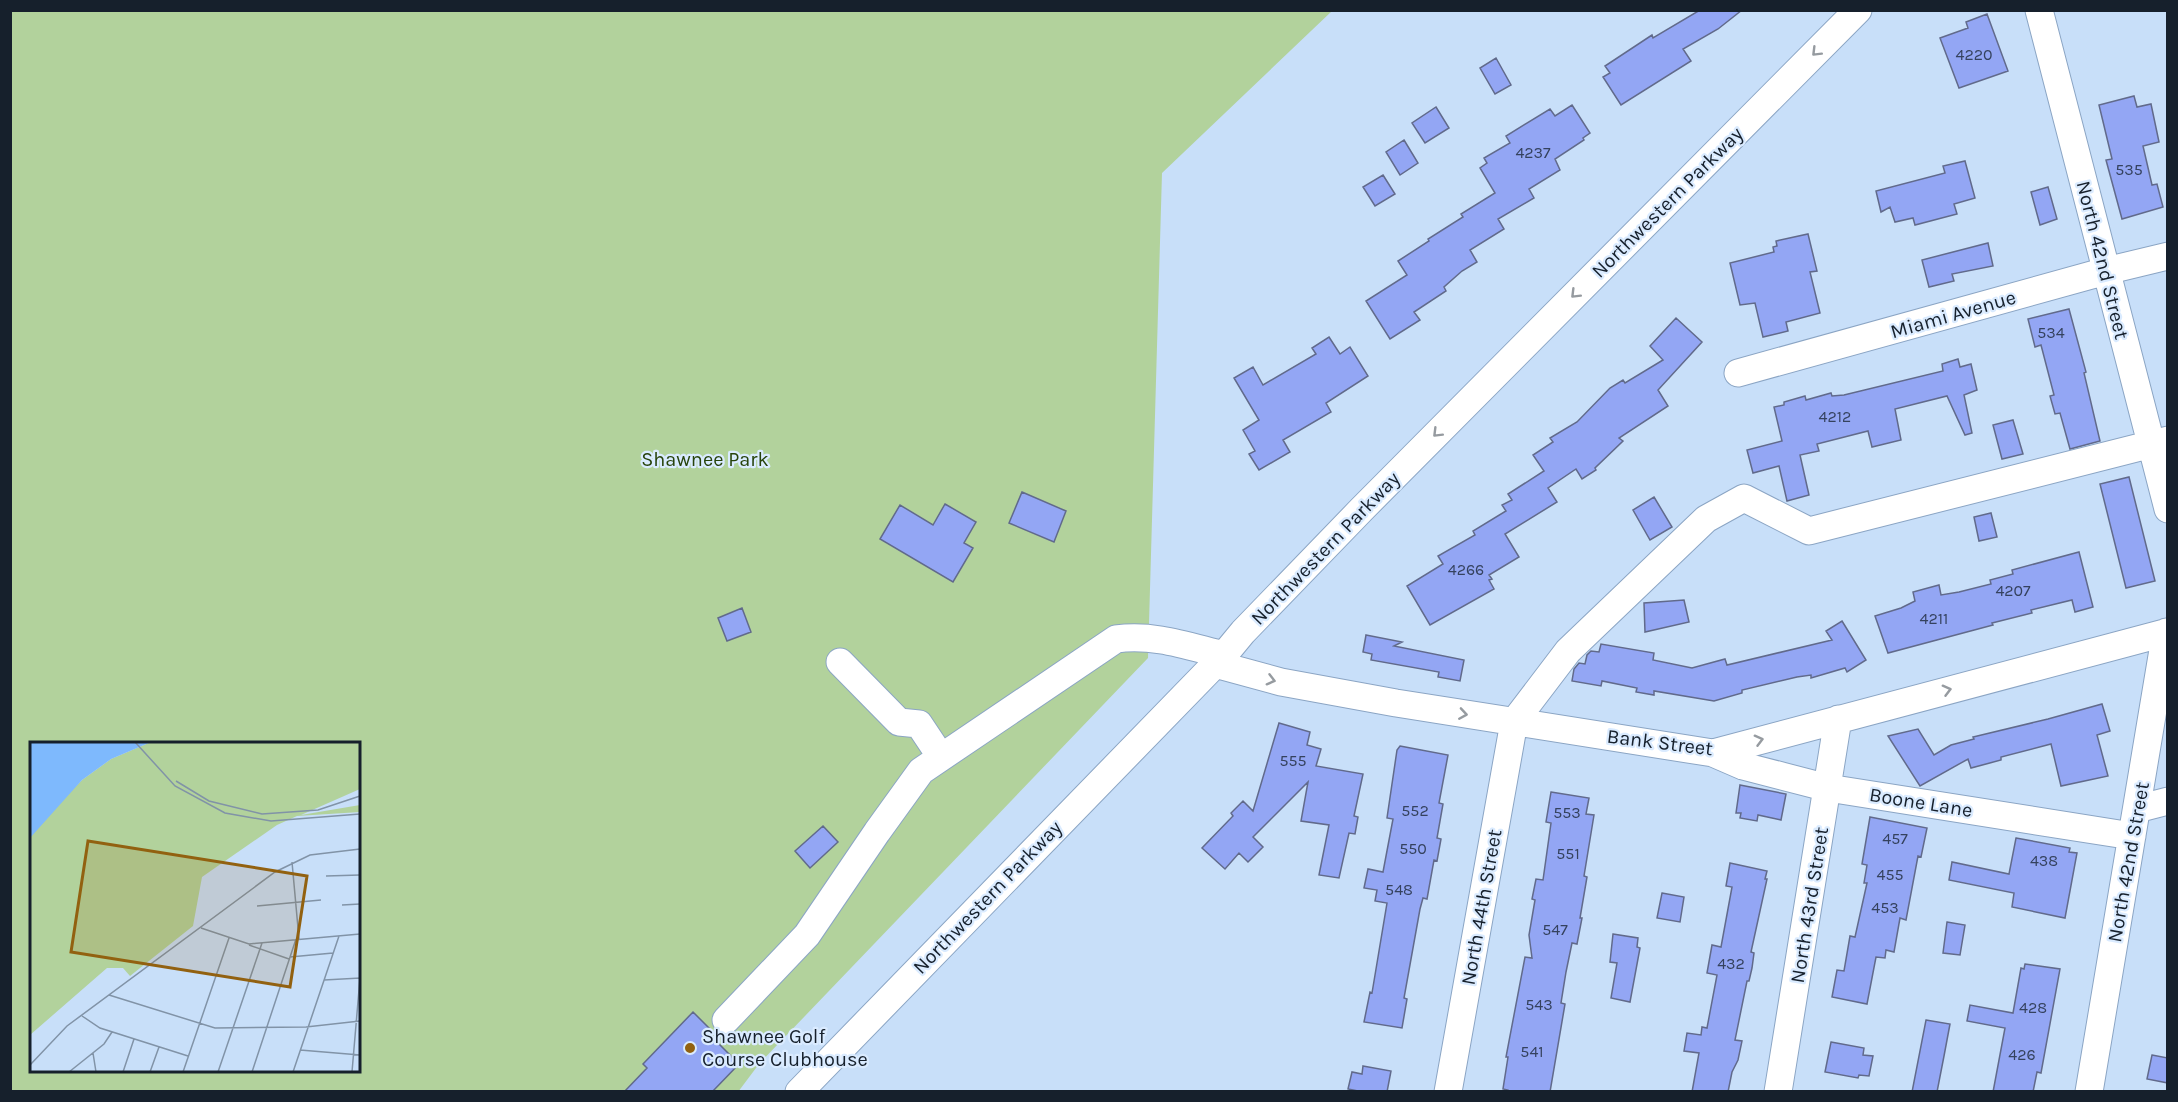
<svg xmlns="http://www.w3.org/2000/svg" width="2178" height="1102" viewBox="0 0 2178 1102" font-family="Karla,sans-serif">
  <rect width="100%" height="100%" fill="#c8dff9"/>
  <path fill="#b2d29c" fill-rule="evenodd" d="M10 11H1332L1162 173 1148 658 759 1064 738 1092 11 1091ZM32 744H358V1070H32Z"/>
  <path fill="#93a6f4" stroke="#616a8b" stroke-width="1.5" d="M1700 10H1742L1718 29 1683 49 1691 61 1621 105 1603 77 1610 73 1605 66 1652 35 1653 38Z
    M1987 14 2008 71 1959 88 1940 38 1968 28 1966 22Z
    M1496 58 1511 85 1495 94 1480 68Z
    M2134 96 2137 107 2151 104 2159 142 2143 146 2152 185 2157 184 2163 207 2122 219 2106 160 2112 159 2099 105Z
    M1572 105 1590 133 1583 138 1584 140 1555 159 1560 170 1529 189 1534 198 1498 219 1504 229 1470 250 1477 262 1462 271 1444 287 1446 291 1414 312 1420 320 1390 339 1366 301 1407 275 1398 261 1429 241 1428 239 1463 217 1461 214 1495 193 1480 168 1487 163 1484 158 1510 143 1506 136 1550 109 1555 116Z
    M1436 107 1449 128 1425 143 1412 123Z
    M1404 140 1418 163 1400 175 1386 152Z
    M1965 161 1975 198 1954 204 1957 214 1915 225 1913 218 1895 222 1890 207 1881 212 1876 191 1945 173 1943 166Z
    M1383 175 1395 194 1375 206 1363 187Z
    M2048 187 2057 219 2040 225 2031 192Z
    M1808 234 1817 271 1810 272 1820 313 1786 322 1788 331 1763 337 1755 303 1740 305 1730 263 1774 252 1773 247 1777 246 1776 241Z
    M1988 243 1993 266 1952 274 1954 281 1929 287 1922 260Z
    M2069 309 2086 372 2084 373 2100 441 2070 449 2060 413 2055 414 2050 396 2054 395 2041 345 2035 347 2028 319Z
    M1676 318 1702 342 1658 390 1668 406 1619 438 1623 441 1595 468 1596 470 1582 479 1576 469 1548 488 1557 502 1505 534 1519 557 1489 575 1492 579 1489 580 1494 589 1430 625 1407 586 1443 564 1438 556 1475 535 1473 531 1506 511 1502 505 1512 500 1508 494 1544 471 1533 455 1553 442 1550 438 1577 422 1610 388 1623 380 1625 383 1663 360 1650 346Z
    M1329 337 1340 354 1350 347 1368 376 1326 403 1331 412 1283 440 1290 452 1259 470 1249 454 1255 451 1243 430 1259 420 1234 378 1253 367 1263 385 1316 354 1312 348Z
    M1958 359 1960 367 1971 364 1977 390 1964 395 1972 433 1965 435 1947 396 1895 409 1901 440 1872 447 1868 431 1817 444 1819 451 1800 455 1809 495 1787 501 1779 466 1753 473 1747 450 1782 441 1774 407 1784 405V402L1805 396 1806 400 1831 393 1832 396 1844 395 1943 371 1942 364Z
    M2013 420 2023 454 2002 459 1993 425Z
    M2129 477 2155 581 2126 588 2100 484Z
    M1022 492 1066 511 1054 542 1009 523Z
    M1654 497 1672 527 1650 540 1633 510Z
    M945 504 976 522 964 543 973 548 953 582 880 539 900 505 933 525Z
    M1991 513 1997 537 1979 541 1974 517Z
    M2079 552 2093 607 2075 612 2072 600 2031 610 2032 613 1992 623 1993 625 1888 653 1875 616 1901 608 1915 601 1913 592 1939 585 1941 595 1959 592 1991 584 1990 580 2013 574 2012 570Z
    M1684 600 1689 622 1645 632 1644 603Z
    M742 608 751 632 727 641 718 618Z
    M1842 621 1866 660 1847 672 1845 668 1811 678V675L1797 677 1742 690V693L1714 701 1654 691V695L1636 692 1637 688 1602 681 1601 686 1572 681 1574 669 1579 663 1585 664 1587 655 1591 651 1599 652 1601 644 1654 653 1653 660 1692 668 1725 659 1727 665 1832 640 1826 631Z
    M1366 635 1402 642 1394 646 1464 660 1460 681 1438 677 1439 672 1371 660 1372 654 1363 652Z
    M2102 704 2110 731 2097 735 2108 776 2061 786 2051 744 2001 757V760L1971 768 1968 759 1920 786 1888 736 1918 729 1934 755 1951 745 1974 739 1973 737 2048 719Z
    M1279 723 1310 732 1307 745 1321 749 1316 766 1363 774 1354 816 1358 817 1355 834 1349 833 1339 878 1319 875 1329 825 1301 821 1308 782 1253 837 1263 847 1248 862 1239 853 1225 869 1202 848 1233 816 1231 813 1243 801 1253 811Z
    M1400 746 1448 755 1439 803 1443 804 1437 838 1441 839 1437 861 1434 860 1427 899 1423 898 1420 909 1404 998 1407 999 1402 1028 1364 1022 1370 992 1372 993 1387 903 1375 901 1377 890 1364 888 1368 869 1383 872 1393 819 1387 818 1397 750Z
    M1740 785 1786 794 1781 820 1758 815 1757 821 1740 818 1741 813H1736Z
    M1551 792 1589 798 1586 814 1594 815 1584 876 1587 877 1580 918H1582L1577 944 1572 943 1566 972 1561 1003 1565 1004 1550 1092H1508V1090L1503 1089 1508 1057H1506L1525 957 1532 958 1529 935 1535 900 1532 899 1536 879 1543 880 1551 823 1546 822Z
    M1870 817 1927 828 1921 857 1918 856 1906 920 1900 918 1894 952 1886 950 1885 958 1876 957 1867 1004 1832 997 1837 970 1844 971 1850 936 1855 937 1867 883H1864L1867 865 1862 864Z
    M823 826 838 842 810 868 795 851Z
    M2016 838 2070 848 2069 852 2077 853 2065 918 2012 907 2014 893 1949 880 1952 862 2009 874Z
    M1730 863 1767 871 1765 879H1767L1751 952 1754 953 1752 968 1749 981H1747L1735 1040 1742 1041 1738 1060 1732 1072 1728 1092H1692L1699 1053 1684 1051 1687 1033 1701 1035 1702 1027 1707 1028 1717 975 1707 973 1712 945 1721 947 1732 887 1726 886Z
    M1662 893 1684 897 1680 922 1657 918Z
    M1947 922 1965 925 1960 955 1943 953Z
    M1613 934 1638 938 1637 947 1640 948 1630 1002 1611 998 1617 963 1610 962Z
    M2025 964 2060 969 2041 1073 2037 1072 2033 1092H1993L2005 1028 1967 1021 1970 1005 2013 1013 2021 968 2024 969Z
    M693 1012 710 1029 707 1032 739 1064 712 1092H624L647 1068 643 1064Z
    M1926 1020 1950 1024 1944 1056 1937 1092H1912Z
    M1831 1042 1864 1048 1863 1055 1873 1056 1869 1076 1859 1075 1858 1078 1825 1072Z
    M2152 1055 2168 1058V1083L2147 1079Z
    M1363 1066 1391 1071 1387 1092H1363L1348 1089 1352 1072 1362 1074Z"/>
  <g fill="none" stroke-linecap="round" stroke-linejoin="round">
    <defs>
      <path id="minor" d="M2039 10 2168 509
        M1738 373 2106 271 2168 256
        M840 662 899 722 919 724 941 757
        M1215 664 1281 682 1396 703 1713 753 2168 632
        M1713 753 1743 766 1828 788 2132 836
        M2137 809 2168 801
        M726 1020 807 935 877 832 921 771 1116 639C1155 634 1187 646 1224 655
        M799 1092 1224 655 1243 632 1361 510 1858 10
        M1448 1092 1514 722 1568 651 1706 519 1744 498 1809 531 2168 440
        M1778 1092 1838 719
        M2089 1092 2166 632"/>
    </defs>
    <use href="#minor" stroke="#8ba5c4" stroke-width="29"/>
    <use href="#minor" stroke="#fff" stroke-width="27"/>
  </g>
  <defs><path id="oneway-chevron" d="M-2-3.5L2.5 0L-2 3.5" fill="none" stroke-width="1.6" stroke-linecap="round" stroke-linejoin="round" transform="scale(1.5)"/></defs>
  <g stroke="#969ba0">
    <use href="#oneway-chevron" transform="translate(1816 52) rotate(135)"/>
    <use href="#oneway-chevron" transform="translate(1575 294) rotate(135)"/>
    <use href="#oneway-chevron" transform="translate(1437 433) rotate(135)"/>
    <use href="#oneway-chevron" transform="translate(1271 680) rotate(15)"/>
    <use href="#oneway-chevron" transform="translate(1947 690) rotate(-15)"/>
    <use href="#oneway-chevron" transform="translate(1463 714) rotate(9)"/>
    <use href="#oneway-chevron" transform="translate(1759 740) rotate(-15)"/>
  </g>
  <circle fill="#926110" stroke="#daebff" stroke-width="2" cx="690" cy="1048" r="6"/>
  <g text-anchor="middle" stroke-width="4.5" stroke-linejoin="round" paint-order="stroke">
    <g font-size="16" fill="#35425e">
      <text x="1974" y="60">4220</text>
      <text x="1533" y="158">4237</text>
      <text x="2129" y="175">535</text>
      <text x="2051" y="338">534</text>
      <text x="1835" y="422">4212</text>
      <text x="1466" y="575">4266</text>
      <text x="2013" y="596">4207</text>
      <text x="1934" y="624">4211</text>
      <text x="1293" y="766">555</text>
      <text x="1415" y="816">552</text>
      <text x="1567" y="818">553</text>
      <text x="1895" y="844">457</text>
      <text x="1413" y="854">550</text>
      <text x="1568" y="859">551</text>
      <text x="2044" y="866">438</text>
      <text x="1890" y="880">455</text>
      <text x="1399" y="895">548</text>
      <text x="1885" y="913">453</text>
      <text x="1555" y="935">547</text>
      <text x="1731" y="969">432</text>
      <text x="1539" y="1010">543</text>
      <text x="2033" y="1013">428</text>
      <text x="1532" y="1057">541</text>
      <text x="2022" y="1060">426</text>
    </g>
    <g font-size="20" fill="#16202c" stroke="#daebff">
      <text transform="translate(1667 202) rotate(-45)" y="7">Northwestern Parkway</text>
      <text transform="translate(2103 260) rotate(76)" y="7">North 42nd Street</text>
      <text transform="translate(1953 314) rotate(-16)" y="7">Miami Avenue</text>
      <text transform="translate(1325 548) rotate(-46)" y="7">Northwestern Parkway</text>
      <text transform="translate(1660 742) rotate(7)" y="7">Bank Street</text>
      <text transform="translate(1921 802) rotate(9)" y="7">Boone Lane</text>
      <text transform="translate(2128 862) rotate(-80)" y="7">North 42nd Street</text>
      <text transform="translate(987 897) rotate(-46)" y="7">Northwestern Parkway</text>
      <text transform="translate(1809 905) rotate(-81)" y="7">North 43rd Street</text>
      <text transform="translate(1481 907) rotate(-80)" y="7">North 44th Street</text>
    </g>
    <g font-size="20" fill="#27430b" stroke="#daebff">
      <text x="705" y="466">Shawnee Park</text>
    </g>
    <g font-size="20" fill="#16202c" stroke="#daebff" text-anchor="start">
      <text x="702" y="1043">Shawnee Golf<tspan x="702" dy="23">Course Clubhouse</tspan></text>
    </g>
  </g>
  <g transform="translate(30 742)">
    <rect width="330" height="330" fill="#c8dff9"/>
    <path d="M121 0H330V47L271 73 330 63V70L267 74 247 83 172 135 163 184 100 234 93 226H77L0 293V91L52 38 81 17Z" fill="#b2d29c"/>
    <path d="M0 0H121L81 17 52 38 0 96Z" fill="#7eb9fd"/>
    <path fill="none" stroke="#8193a7" stroke-width="1.5" d="M105 0 145 44 195 71 241 79 330 72M146 39 179 59 232 72 288 68 330 54M262 120 269 197M296 134 330 133M312 163 330 162M227 164 291 158M171 186 219 202 330 192M219 203 259 217M260 215 303 211M294 238 330 236 322 330M79 253 185 286 276 285 330 279M52 274 70 286 158 314M270 308 330 313M63 311 66 330M0 323 37 284 245 130 280 113 330 107M39 330 74 302 82 290M93 330 104 297M120 330 129 305M153 330 199 196M188 330 232 201M222 330 266 197M263 330 309 194"/>
    <path fill="#926110" fill-opacity="0.15" stroke="#926110" stroke-width="3" d="M58 99 277 134 260 245 41 210Z"/>
    <rect width="330" height="330" fill="none" stroke="#16202c" stroke-width="3"/>
  </g>
  <rect width="2178" height="1102" fill="none" stroke="#16202c" stroke-width="24"/>
</svg>
